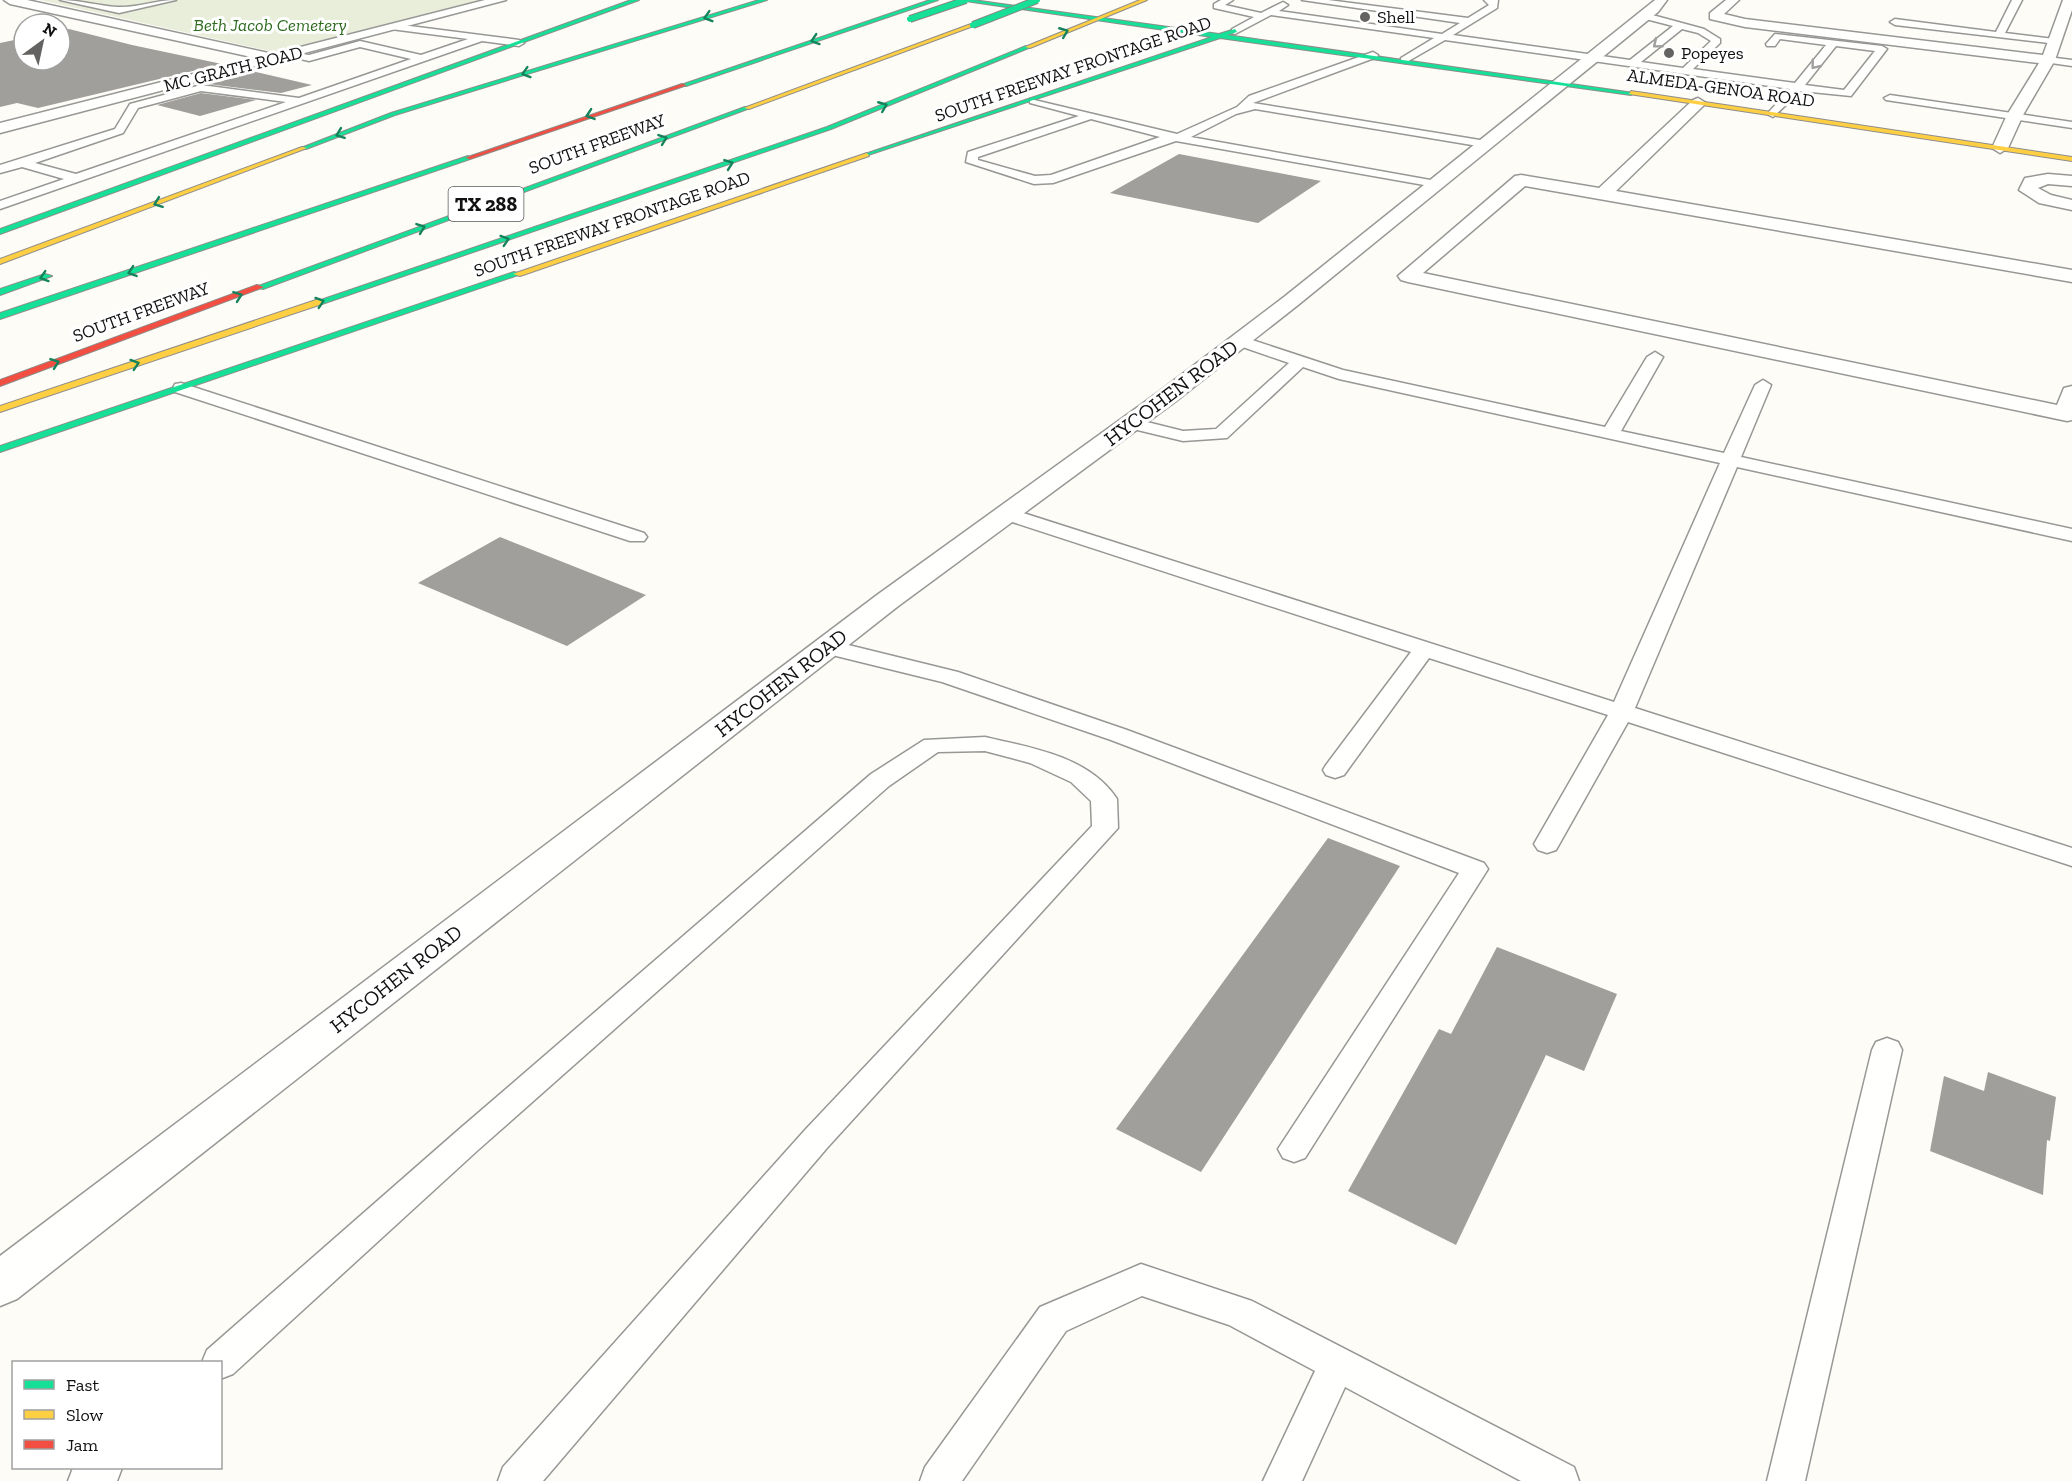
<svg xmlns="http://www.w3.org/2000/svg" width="2072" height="1481" viewBox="0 0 2072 1481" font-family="'Zilla Slab',serif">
  <rect width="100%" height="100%" fill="#fdfcf7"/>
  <path fill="#e9eedb" d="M40 0H481L274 52Z"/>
  <path fill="#a19f9c" d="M69 29 132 45 222 64 38 108 17 103 0 107V43L24 38V60H60V31Z
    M248 70 312 85 281 93 200 83 135 100Z
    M201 93 256 100 200 116 157 105Z
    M1179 154 1321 181 1258 223 1110 193Z
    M500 537 646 595 567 646 418 583Z
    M1328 838 1400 866 1201 1172 1116 1129Z
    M1497 947 1617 994 1584 1071 1546 1055 1456 1245 1348 1191 1439 1029 1451 1034Z
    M1988 1072 2056 1097 2050 1141 2047 1140 2043 1195 1930 1151 1944 1076 1984 1091Z"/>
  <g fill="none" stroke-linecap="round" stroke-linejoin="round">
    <defs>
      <path id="lane" d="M60 0C80 0 99 6 118 7 137 8 156 0 176 0L119 13Z
        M1221 0H1233L1225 5 1261 13 1283 2 1288 5 1279 11 1442 34 1460 23 1302 0H1328L1468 18 1489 5 1484 0H1498L1497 8 1453 35 1630 60 1673 26 1642 18 1640 16 1645 13 1704 29 1720 39V43L1693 69 1795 83 1826 45 1780 39 1775 46H1767L1766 44 1775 34 1882 46 1887 49 1851 96 1801 91 1773 117 1767 114 1790 89 1445 40 1405 63 1401 62V58L1434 38 1271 15 1235 34 1232 33V29L1254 17 1214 8V4ZM1682 29 1698 33 1711 41 1683 68 1641 62ZM1836 46 1875 51 1844 90 1805 85Z
        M2012 0H2022L2005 33 2054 39 2059 42 2057 44 1895 25 1890 22 1895 19 1996 32Z
        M394 24 519 40 524 43 519 46 482 41 0 209V201L64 179 22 167 0 173V165L115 129 130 104 201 85 299 98 411 59 360 47 309 61 288 56V52L309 55 360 41 421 55 468 39 391 29V25ZM201 91 286 102 76 174 35 163 123 133 138 108Z
        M1373 52 1378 55 1377 57 1253 103 1486 141 1492 145 1490 148 1255 109 1236 114 1191 137 1436 181 1442 185 1441 188 1176 141 1053 183 1034 184 966 162 968 152 1079 116 1030 103V99L1177 134 1237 107 1249 96ZM1091 119 1160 137 1051 175 1035 176 978 160V157Z
        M2048 57 2072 60V66L2044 62 2043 60Z
        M1890 95 2072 122V128L1886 100 1884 98Z
        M1240 336 1343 370 1605 427 1647 357 1655 352 1663 357 1621 431 1724 453 1755 385 1763 380 1771 385 1741 457 2072 529V541L1737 467 1635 708 2072 848V866L1628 722 1556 850 1547 853 1538 850 1534 844 1608 715 1429 658 1344 775 1335 778 1326 775 1323 770 1326 765 1411 652 1000 518 997 514 1000 510H1014L1614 702 1720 463 1339 379 1303 367 1227 438 1183 441 1125 427 1122 423 1131 418 1183 431 1216 429 1289 363 1234 344 1232 341 1234 338Z
        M181 383 644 533 647 537 644 541H630L175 392 173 388 175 384Z
        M828 640 958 672 1127 730 1484 863 1488 869 1305 1158 1294 1162 1283 1158 1278 1149 1459 873 1111 740 942 682 820 652 817 647 820 642Z
        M985 737C1031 748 1089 756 1117 799L1118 828 827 1148 543 1481H498L503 1467 805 1130 1092 826 1091 801 1071 782 1030 763 985 751 938 752 889 786 478 1150 233 1374 220 1379V1362H202L207 1350 456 1132 871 774 924 740Z
        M1887 1038 1898 1042 1902 1050 1805 1481H1767L1872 1050 1876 1042Z
        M1141 1264 1252 1301 1574 1467 1579 1481H1521L1345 1387 1302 1481H1263L1315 1371 1229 1325 1142 1296 1066 1331 962 1481H920L925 1467 1040 1307Z
        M73 1468H122L117 1481H68Z"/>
      <path id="street" d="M4 0H27L273 54 485 0H506L0 133V123L256 58 10 4Z
        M1655 0H1667L1658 12 1298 305 1176 401 897 607 17 1299 0 1306V1256L877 595 1160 391 1284 297Z
        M1726 0H1739L1724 14 1745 19 2043 55 2063 0H2072V10L2055 60 2023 115 2008 148 2000 153 1992 148 2007 115 2039 63 1745 27 1710 19V13Z
        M1698 98 1706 103 1703 106 1616 191 2072 270V282L1525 186 1423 273 2057 405 2064 388 2072 386V420L2067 421 1408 282 1401 280 1398 276 1515 176 1521 175 1599 188 1693 100Z
        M2048 174 2072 176V186L2048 184 2038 188 2051 195 2072 200V210L2039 203 2019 190 2025 178Z"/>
      <path id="fast" d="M631 0H639L0 234V229Z
        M759 0H767L395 115 306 149 301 148 391 113Z
        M930 0H938L686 86 681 85Z
        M959 0H973L1219 34 1235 29 1237 32 1227 35 1634 93 1631 95 1220 38 865 156V154L1212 37Z
        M1026 46 1031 47 831 129 322 304 315 302 827 127Z
        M745 107 750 108 263 289 256 287Z
        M468 156 470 159 0 319V313Z
        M514 272 521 274 0 452V446Z
        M45 274 52 276 0 295V289Z"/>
      <path id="slow" d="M1140 0H1147L1030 48 1025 47Z
        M971 24 976 25 749 109 744 108Z
        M1631 91 2072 157V161L1629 94Z
        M302 147 307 148 0 264V259Z
        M867 153 869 156 520 276 513 274Z
        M319 299 323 302 322 304 0 412V406Z"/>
      <path id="jam" d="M682 84 687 85 470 159 465 158Z
        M257 285 264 287 0 386V380Z"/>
    </defs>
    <use href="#lane" stroke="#979795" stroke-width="3"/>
    <use href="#street" stroke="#979795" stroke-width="3"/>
    <use href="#fast" stroke="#8e8d8b" stroke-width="2"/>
    <use href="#slow" stroke="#8e8d8b" stroke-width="2"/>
    <use href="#jam" stroke="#8e8d8b" stroke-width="2"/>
    <use href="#lane" fill="#fffffe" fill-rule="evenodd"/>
    <use href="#street" fill="#fffffe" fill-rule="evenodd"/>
    <use href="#fast" fill="#16e098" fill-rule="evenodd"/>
    <use href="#slow" fill="#ffcf43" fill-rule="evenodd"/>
    <use href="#jam" fill="#f24e42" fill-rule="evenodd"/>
    <defs>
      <path id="fast-bridge" d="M910 19 966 0
        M973 25 1037 0"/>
    </defs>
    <use href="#fast-bridge" stroke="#858482" stroke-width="8" stroke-linecap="butt"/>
    <use href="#fast-bridge" stroke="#16e098" stroke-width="6"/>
  </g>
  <defs><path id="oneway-chevron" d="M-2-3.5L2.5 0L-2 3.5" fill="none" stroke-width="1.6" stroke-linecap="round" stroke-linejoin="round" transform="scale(1.5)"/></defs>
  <g stroke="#14835b">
    <use href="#oneway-chevron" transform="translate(708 17) rotate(163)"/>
    <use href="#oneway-chevron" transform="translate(1064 32) rotate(-22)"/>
    <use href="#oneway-chevron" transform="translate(815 40) rotate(162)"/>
    <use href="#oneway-chevron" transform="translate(526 73) rotate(163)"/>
    <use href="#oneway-chevron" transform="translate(883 106) rotate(-22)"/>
    <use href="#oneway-chevron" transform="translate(590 115) rotate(161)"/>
    <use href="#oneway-chevron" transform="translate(340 134) rotate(159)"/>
    <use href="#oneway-chevron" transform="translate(663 139) rotate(-20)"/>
    <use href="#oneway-chevron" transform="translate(729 164) rotate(-20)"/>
    <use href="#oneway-chevron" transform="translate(158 203) rotate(159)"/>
    <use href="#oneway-chevron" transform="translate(421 228) rotate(-20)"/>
    <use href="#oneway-chevron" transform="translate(505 240) rotate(-18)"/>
    <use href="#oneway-chevron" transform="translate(132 272) rotate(161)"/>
    <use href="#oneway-chevron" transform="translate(44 277) rotate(162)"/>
    <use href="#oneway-chevron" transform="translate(238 296) rotate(-20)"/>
    <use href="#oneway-chevron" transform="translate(320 302) rotate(-18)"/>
    <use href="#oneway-chevron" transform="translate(55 363) rotate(-20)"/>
    <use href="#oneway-chevron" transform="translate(135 364) rotate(-18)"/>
  </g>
  <g stroke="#a0a09f">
    <use href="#oneway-chevron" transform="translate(1657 44) rotate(141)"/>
    <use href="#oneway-chevron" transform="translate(1815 65) rotate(129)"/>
  </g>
  <g fill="#646362" stroke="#fff" stroke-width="2">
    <circle cx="1365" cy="17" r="6"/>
    <circle cx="1669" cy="53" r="6"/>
  </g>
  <g text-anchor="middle" stroke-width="6" stroke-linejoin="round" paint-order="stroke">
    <g font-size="18" fill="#111" stroke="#fff" text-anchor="start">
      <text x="1377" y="23">Shell</text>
      <text x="1681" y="59">Popeyes</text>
    </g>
    <g font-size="18" font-style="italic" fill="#2f6b1f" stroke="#fff">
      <text x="270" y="31">Beth Jacob Cemetery</text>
    </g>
    <g font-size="18" fill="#111" stroke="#fff">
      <text transform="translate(233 69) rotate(-14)" y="6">MC GRATH ROAD</text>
      <text transform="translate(1073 69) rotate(-19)" y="6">SOUTH FREEWAY FRONTAGE ROAD</text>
      <text transform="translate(1721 88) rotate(8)" y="6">ALMEDA-GENOA ROAD</text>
      <text transform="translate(597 144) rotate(-20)" y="6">SOUTH FREEWAY</text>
      <text transform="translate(612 224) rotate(-19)" y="6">SOUTH FREEWAY FRONTAGE ROAD</text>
      <text transform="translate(141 312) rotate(-20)" y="6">SOUTH FREEWAY</text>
    </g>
    <rect fill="#fff" stroke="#585858" stroke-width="1.5" x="448.5" y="187" width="75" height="34" rx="4.5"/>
    <g font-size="20" font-weight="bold" fill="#111">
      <text x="486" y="211">TX 288</text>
    </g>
    <g font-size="21" fill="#111" stroke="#fff">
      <text transform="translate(1171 393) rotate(-37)" y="7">HYCOHEN ROAD</text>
      <text transform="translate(781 683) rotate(-38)" y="7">HYCOHEN ROAD</text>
      <text transform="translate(396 979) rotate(-38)" y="7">HYCOHEN ROAD</text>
    </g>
  </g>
  <rect x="12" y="1361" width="210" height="108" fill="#ffffff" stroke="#a0a0a0" stroke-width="1.5"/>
  <rect x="24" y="1380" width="30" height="9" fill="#16e098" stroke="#a0a0a0" stroke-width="1.5"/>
  <text x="66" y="1391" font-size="18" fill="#111111">Fast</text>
  <rect x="24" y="1410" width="30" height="9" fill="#ffcf43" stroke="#a0a0a0" stroke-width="1.5"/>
  <text x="66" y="1421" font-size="18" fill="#111111">Slow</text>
  <rect x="24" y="1440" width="30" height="9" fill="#f24e42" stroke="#a0a0a0" stroke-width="1.5"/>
  <text x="66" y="1451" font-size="18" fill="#111111">Jam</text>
  <g transform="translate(42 42) rotate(33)"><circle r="28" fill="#ffffff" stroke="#a0a0a0" stroke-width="1.5"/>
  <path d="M0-4.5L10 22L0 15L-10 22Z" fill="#646362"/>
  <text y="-9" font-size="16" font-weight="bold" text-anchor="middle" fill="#111111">N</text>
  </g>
</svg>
